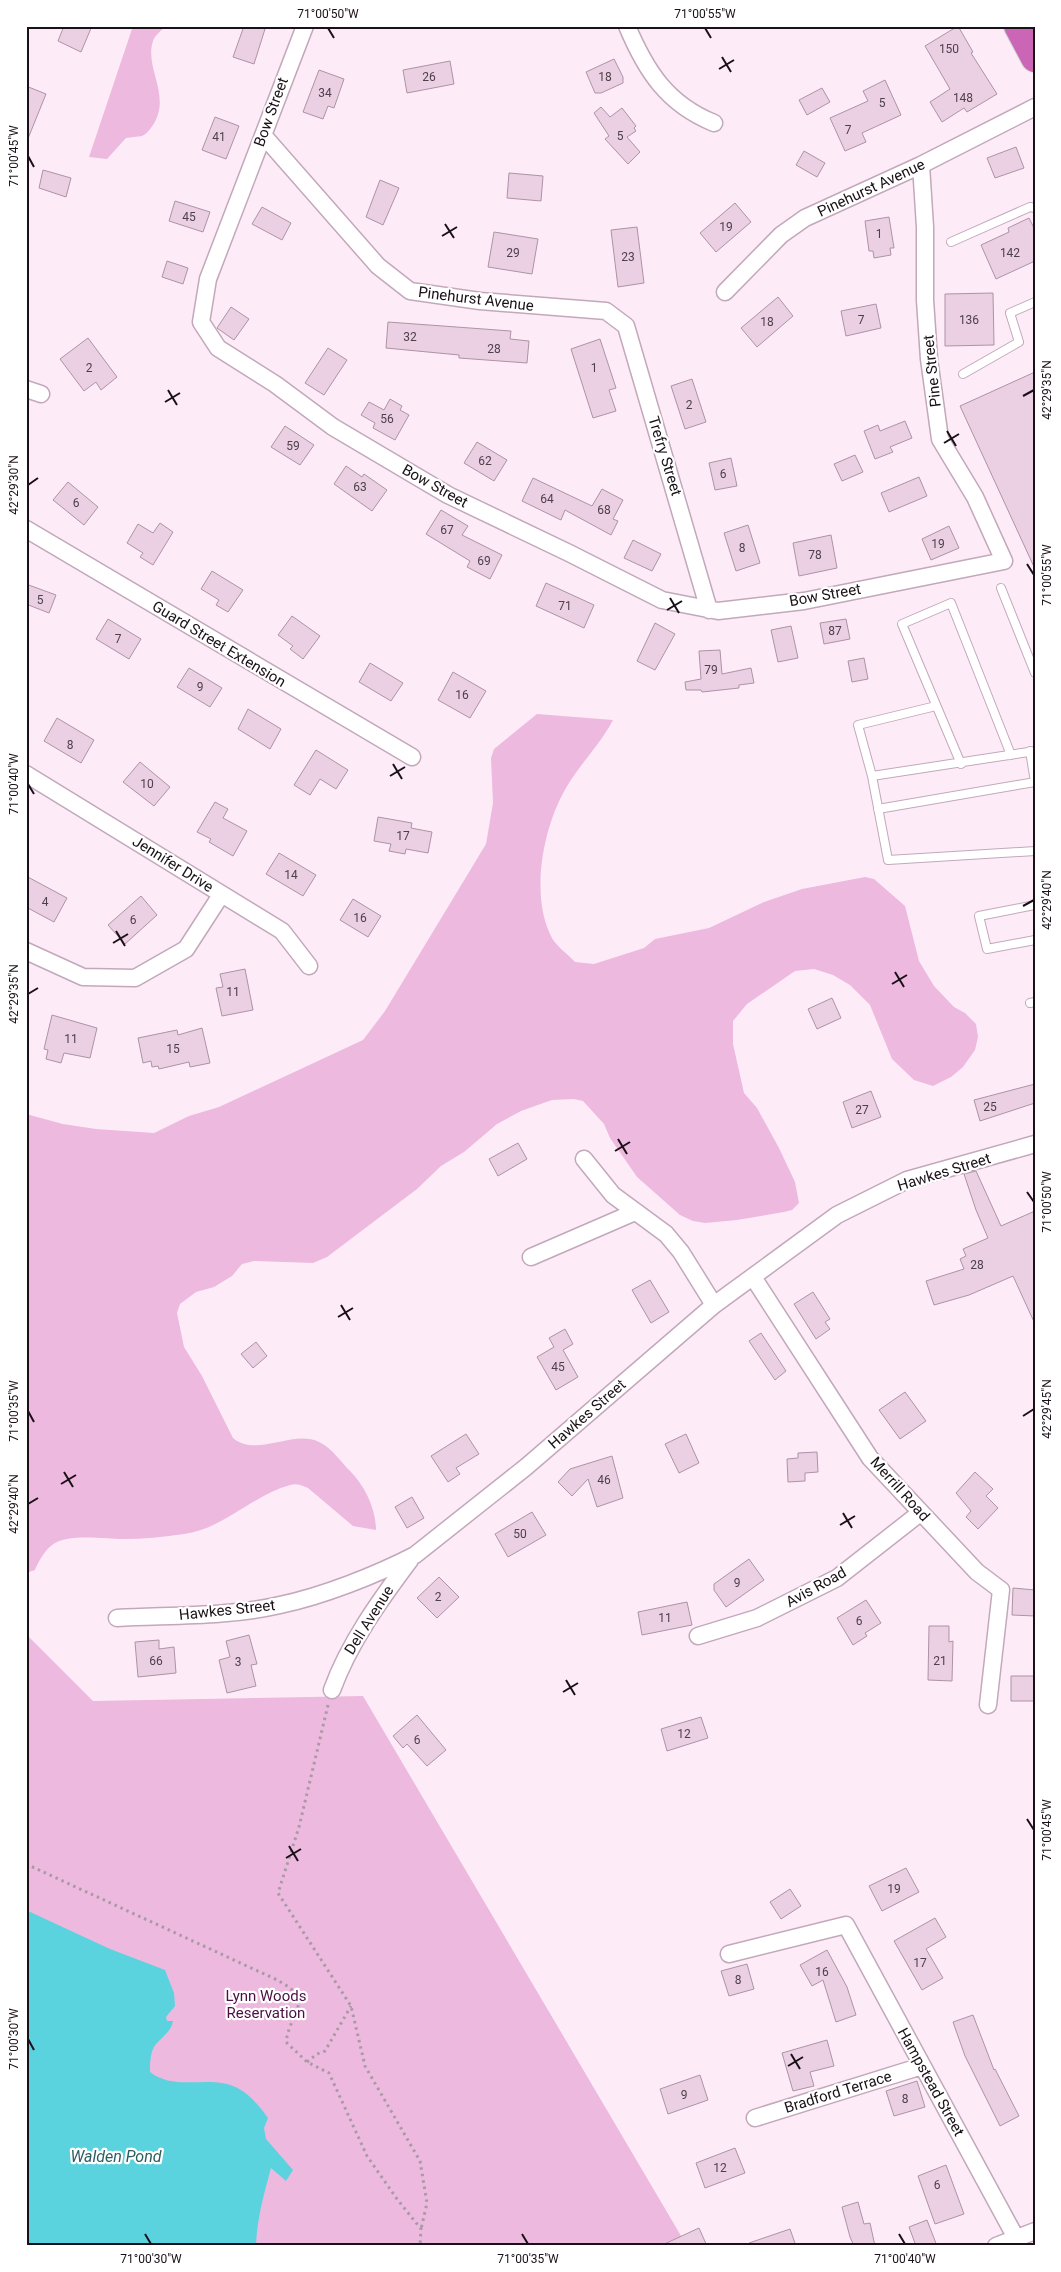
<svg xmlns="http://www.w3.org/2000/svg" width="1061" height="2272" viewBox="0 0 1061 2272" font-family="Roboto,sans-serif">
  <rect width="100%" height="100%" fill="#fdecf8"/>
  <path fill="#edb9df" d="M133 26H166C161 31 155 35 153 41 144 68 172 96 153 125 150 129 147 134 142 136 137 137 131 137 126 138L107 159 89 157Z
    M537 714 613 720C601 743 582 762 569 783 544 822 530 891 550 934 554 945 568 954 575 962L594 964 644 948 655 939 709 928 764 902 802 889 865 877 874 879 905 906 919 961 934 986 954 1007 965 1013 976 1024 978 1037 975 1050 963 1067 951 1077 933 1086 914 1080 892 1059 870 1005 850 985 833 975 814 969 795 971 747 1004 733 1021V1044L744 1093 757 1108 779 1148 795 1182 799 1203 792 1210 784 1212 737 1220 705 1223 693 1221 680 1215 637 1177 610 1138 604 1124 583 1101 574 1099 552 1100 521 1111 497 1124 464 1152 441 1166 417 1189 327 1257 313 1263 254 1261 242 1264 232 1276 214 1287 196 1292 180 1304 177 1313 184 1347 202 1376 233 1438C257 1458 293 1429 319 1442 333 1449 340 1461 350 1471 365 1486 376 1509 376 1530L353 1526 308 1488C303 1486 297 1483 290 1485 253 1495 223 1529 184 1534 164 1537 143 1539 123 1539 105 1539 67 1533 52 1545 45 1550 38 1562 35 1570L26 1573V1114L63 1124 96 1129 154 1133 189 1116 219 1107 363 1040 385 1011 486 844 493 803 491 758 494 749Z
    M26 1634 93 1701 363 1696 687 2246H26Z"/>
  <path fill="#5bd3de" d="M26 1910 110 1949 165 1970 174 1993 175 2006 166 2017 167 2021H173C172 2029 165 2035 159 2041 150 2048 150 2061 150 2072 176 2093 214 2072 241 2090 252 2097 261 2108 268 2118L264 2128 266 2139 293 2170 286 2181 271 2168C264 2194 257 2218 256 2246H26Z"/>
  <path fill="#ebcfe3" stroke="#ad93a5" d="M64 26H92L81 52 58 41Z
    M244 26H255L265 29 254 64 233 57Z
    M958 26 973 52 971 53 997 94 967 112 964 108 942 122 930 102 950 89 925 46Z
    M614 59 623 77V83L601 93H595L586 72Z
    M450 61 454 84 407 93 403 70Z
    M319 70 344 79 334 108 328 106 323 119 303 112Z
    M885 80 901 115 862 133 866 142 845 151 830 118 868 101 863 91Z
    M26 86 46 94 27 141H26Z
    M822 88 830 102 807 115 799 100Z
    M601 107 610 117 622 108 636 126 634 128 636 131 627 137 640 152 628 164 605 139 609 136 594 113Z
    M215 117 239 126 226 159 202 150Z
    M1016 147 1024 168 995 178 987 158Z
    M804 151 825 163 817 177 796 165Z
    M43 170 71 178 66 197 39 188Z
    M509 173 543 176 541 201 507 198Z
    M380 180 399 188 383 225 366 217Z
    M175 201 210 212 203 232 169 221Z
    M735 203 751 222 716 252 700 233Z
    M262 207 291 223 282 240 252 224Z
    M889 217 894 248H890L891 255 874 258 873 251H869L865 221Z
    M1029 218 1035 230V261L996 279 981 245 1009 232 1008 228Z
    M637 227 644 283 618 287 611 230Z
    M494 232 538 239 532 274 488 267Z
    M167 261 188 268 183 284 162 277Z
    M993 293 994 345 945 346V294Z
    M778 297 793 316 757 347 741 328Z
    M876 304 881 328 846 336 841 311Z
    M231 307 249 319 234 340 217 328Z
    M388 322 511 331 510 339 529 341 527 363 459 358V355L386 348Z
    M88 338 117 377 101 390 96 382 84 391 60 359Z
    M600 339 616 388 609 390 616 411 593 418 571 349Z
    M328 348 347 360 324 395 305 383Z
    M1035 372V569L960 406Z
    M692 379 706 422 685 429 671 386Z
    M390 399 402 406 400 410 409 415 395 440 373 428 375 423 361 415 369 402 384 410Z
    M905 421 912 438 890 447 893 452 875 459 864 431 878 425 880 431Z
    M285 426 314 445 300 465 271 447Z
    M477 442 507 460 494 481 464 463Z
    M855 455 863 472 842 481 834 464Z
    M731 458 737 486 715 490 709 463Z
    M346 466 362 477 364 474 387 490 372 511 334 484Z
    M919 477 927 496 889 512 881 493Z
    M533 478 592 506 602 489 623 500 613 519 618 521 611 535 565 510 561 520 522 501Z
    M68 482 98 507 84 525 53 500Z
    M441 510 468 526 462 535 502 555 490 579 467 567 470 561 426 534Z
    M160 523 173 532 153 565 140 557 143 553 127 543 138 524 153 533Z
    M748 525 760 563 736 571 724 533Z
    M949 526 959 548 931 560 922 539Z
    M831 535 837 568 799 576 793 543Z
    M633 540 661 554 652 571 624 558Z
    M212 571 243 590 228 612 216 605 219 600 201 589Z
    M546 583 594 605 584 628 536 606Z
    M26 584 56 595 49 613 26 604Z
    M292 616 320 636 303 659 290 649 293 646 278 635Z
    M108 619 141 639 129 659 96 639Z
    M846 619 850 639 824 644 820 623Z
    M655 623 675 634 655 670 637 661Z
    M791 626 798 658 778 662 771 630Z
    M720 650 722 674 751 668 754 683 739 685V688L702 692 701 690H686L685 682 701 679 699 651Z
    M864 658 868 679 852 682 848 661Z
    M370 663 403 683 391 701 359 682Z
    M189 668 222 688 210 707 177 687Z
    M453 672 486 691 470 718 438 700Z
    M248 709 281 729 270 749 238 729Z
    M57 718 94 740 81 763 44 741Z
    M316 750 348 770 336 789 320 779 310 795 294 785Z
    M140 762 170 787 154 806 123 782Z
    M215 802 228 809 223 818 247 831 233 856 209 842 211 839 197 832Z
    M378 817 412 823 411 828 432 832 428 853 406 849 405 854 389 851 391 844 374 841Z
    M279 853 316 875 303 896 266 874Z
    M26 876 67 898 54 922 26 907Z
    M141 896 157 915 125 944 108 925Z
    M353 899 381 916 368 937 340 920Z
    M245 969 253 1010 222 1016 216 988 223 987 220 974Z
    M832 998 841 1018 817 1029 808 1009Z
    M52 1015 97 1028 90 1058 64 1053 61 1063 46 1059 48 1050 44 1049Z
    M202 1028 210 1063 190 1067 189 1062 159 1069 158 1066 152 1067 151 1061 143 1063 138 1038 177 1030 178 1035Z
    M1035 1084V1103L980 1121 974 1100Z
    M871 1091 881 1117 852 1128 843 1102Z
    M518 1143 527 1159 498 1176 489 1159Z
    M976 1171 1001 1226 1035 1211V1324L1013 1276 969 1295 934 1305 926 1281 964 1269 960 1259 966 1256 963 1249 988 1238 976 1210 964 1174Z
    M650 1280 669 1312 651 1323 632 1290Z
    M813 1292 830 1319 825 1322 830 1329 816 1339 794 1304Z
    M565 1329 573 1344 563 1350 578 1377 556 1390 537 1357 554 1347 549 1338Z
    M761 1333 786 1371 775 1380 749 1341Z
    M256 1342 267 1356 253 1368 241 1354Z
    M905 1392 926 1421 900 1439 879 1410Z
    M466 1434 479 1454 456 1468 460 1474 448 1482 431 1456Z
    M686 1434 699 1463 679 1473 665 1444Z
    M817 1452 818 1472 805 1473V1481L788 1482 787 1459 798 1458V1453Z
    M612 1456 623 1498 597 1507 588 1479 572 1496 558 1482 570 1469Z
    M975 1472 993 1489 986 1496 998 1508 978 1529 966 1517 971 1511 956 1493Z
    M412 1497 424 1518 407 1528 395 1507Z
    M532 1512 546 1535 508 1557 495 1534Z
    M749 1559 764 1580 726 1607 714 1590V1584Z
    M439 1577 459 1597 437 1618 417 1598Z
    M1013 1588 1035 1590V1616L1012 1615Z
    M866 1600 881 1623 865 1633 867 1636 853 1645 837 1618Z
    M687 1602 692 1625 642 1635 638 1612Z
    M929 1626H949V1642L953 1641 952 1681 928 1680Z
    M249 1635 257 1664 251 1665 256 1686 227 1693 219 1660 230 1657 226 1641Z
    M159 1640V1649L174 1647 176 1673 138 1677 135 1642Z
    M1011 1676H1035V1701H1011Z
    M417 1715 446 1750 427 1766 407 1744 403 1748 393 1736Z
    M701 1717 708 1738 667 1751 661 1729Z
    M906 1868 919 1892 882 1911 869 1886Z
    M790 1889 801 1906 781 1919 770 1902Z
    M935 1918 946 1937 926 1949 943 1978 922 1990 894 1941Z
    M827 1950 847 1987 856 2015 836 2022 823 1980 812 1986 800 1965Z
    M747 1964 754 1989 729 1996 721 1971Z
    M973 2015 994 2070 995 2069 1019 2116 1000 2126 965 2056 953 2022Z
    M827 2040 834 2066 810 2072 814 2086 793 2091 782 2053Z
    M700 2075 708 2100 668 2114 660 2089Z
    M917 2081 925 2107 894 2116 886 2091Z
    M735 2148 745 2173 705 2188 696 2163Z
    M946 2165 964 2214 935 2224 918 2176Z
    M858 2202 864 2224 870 2223 875 2246H854L850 2237 842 2207Z
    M927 2220 937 2246H916L909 2227Z
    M699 2228 707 2246H660Z
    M790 2229 796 2246H749V2243Z"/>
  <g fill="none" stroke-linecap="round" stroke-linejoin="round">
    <defs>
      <path id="lane" d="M951 242 1030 207 1035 208
        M963 374 1019 342 1010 313 1035 302
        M1001 588 1035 673
        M1030 751 1035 782
        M1035 751 872 776 888 860 1035 851
        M961 764 902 624 951 603 1011 755
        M872 776 858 725 936 706
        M878 809 1035 782
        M1035 905 979 916 987 949 1035 940
        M1030 1003 1035 1002"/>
      <path id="street" d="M305 26 208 279 201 322 218 348 275 384 333 427 448 495 569 553 662 600 718 611 804 601 1004 561 975 497 940 439 929 359 925 300V227L921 165
        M627 26C646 71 667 104 714 123
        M263 135 378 266 410 291 480 301 606 311 626 326 709 610
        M725 292 781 235 805 218 921 165 1035 107
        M26 389 41 394
        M26 529 412 757
        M26 774 282 931 309 966
        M26 951 83 977 135 978 186 949 221 895
        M584 1159 613 1195 666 1234 681 1252 714 1305
        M531 1257 635 1212
        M753 1277 870 1458 977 1572 1001 1590 988 1705
        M117 1618C170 1615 228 1617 280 1605 323 1596 376 1575 415 1555L526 1467 714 1305 837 1215 907 1180 1035 1144
        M698 1636 757 1618 837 1578 920 1513
        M332 1690C349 1643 380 1600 410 1560
        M729 1954 846 1925 1016 2238
        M755 2118 922 2066
        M996 2246 1035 2231"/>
      <path id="highway" d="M1018 26 1035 58"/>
    </defs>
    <use href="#lane" stroke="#c3a8bb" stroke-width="10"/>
    <use href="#street" stroke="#c3a8bb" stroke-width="19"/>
    <use href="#highway" stroke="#d6d4d5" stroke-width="30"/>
    <path stroke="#a89aa4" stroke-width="3" stroke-dasharray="2.5 4" stroke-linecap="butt" d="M328 1705 299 1827 278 1893 351 2006 365 2066 420 2161 427 2203 421 2229
      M26 1864 273 1978C318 2000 291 2008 286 2042L307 2062 329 2073 367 2156 397 2199 421 2229 420 2246
      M307 2062 317 2054 325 2051 351 2006"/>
    <use href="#lane" stroke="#fff" stroke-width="8"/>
    <use href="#street" stroke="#fff" stroke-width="16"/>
    <use href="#highway" stroke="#ca66b5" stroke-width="28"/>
  </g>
  <path fill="none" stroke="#1a1118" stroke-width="2" d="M328 28 334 38M705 28 711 38M722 57 731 72M719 69 734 60M28 156 34 167M445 224 454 238M442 236 457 227M168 390 177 405M1023 396 1034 390M165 402 180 393M947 431 956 446M944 443 959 434M28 485 38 478M1027 564 1034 575M670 598 679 613M667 610 682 601M393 764 402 779M390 776 405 767M28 784 34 794M1023 906 1034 900M116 931 125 946M113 943 128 934M895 972 904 987M892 984 907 975M28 994 38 988M618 1139 627 1154M615 1151 630 1142M1027 1192 1034 1202M341 1305 350 1320M338 1317 353 1308M28 1411 34 1422M1023 1416 1034 1409M64 1472 73 1487M61 1484 76 1475M28 1504 38 1498M843 1513 852 1528M840 1525 855 1516M566 1680 575 1695M563 1692 578 1683M1027 1819 1034 1830M289 1846 298 1861M286 1858 301 1849M28 2039 34 2050M791 2054 800 2069M788 2066 803 2057M145 2234 151 2244M522 2234 528 2244M899 2234 905 2244"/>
  <g text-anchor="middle" stroke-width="4.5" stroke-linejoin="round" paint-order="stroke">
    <g font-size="12" fill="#4e404b">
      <text x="949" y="53">150</text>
      <text x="429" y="81">26</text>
      <text x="605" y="81">18</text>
      <text x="325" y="97">34</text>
      <text x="963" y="102">148</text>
      <text x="882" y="107">5</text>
      <text x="848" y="134">7</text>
      <text x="620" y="140">5</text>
      <text x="219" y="141">41</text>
      <text x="189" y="221">45</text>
      <text x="726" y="231">19</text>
      <text x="879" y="238">1</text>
      <text x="513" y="257">29</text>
      <text x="1010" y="257">142</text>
      <text x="628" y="261">23</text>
      <text x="861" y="324">7</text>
      <text x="969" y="324">136</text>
      <text x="767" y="326">18</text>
      <text x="410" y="341">32</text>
      <text x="494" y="353">28</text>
      <text x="89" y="372">2</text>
      <text x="594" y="372">1</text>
      <text x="689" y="409">2</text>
      <text x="387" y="423">56</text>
      <text x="293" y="450">59</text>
      <text x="485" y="465">62</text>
      <text x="723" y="478">6</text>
      <text x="360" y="491">63</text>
      <text x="547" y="503">64</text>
      <text x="76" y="507">6</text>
      <text x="604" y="514">68</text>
      <text x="447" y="534">67</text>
      <text x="938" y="548">19</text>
      <text x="742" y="552">8</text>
      <text x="815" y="559">78</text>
      <text x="484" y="565">69</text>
      <text x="40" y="604">5</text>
      <text x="565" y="610">71</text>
      <text x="835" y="635">87</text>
      <text x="118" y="643">7</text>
      <text x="711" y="674">79</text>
      <text x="200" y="691">9</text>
      <text x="462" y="699">16</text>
      <text x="70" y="749">8</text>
      <text x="147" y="788">10</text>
      <text x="403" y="840">17</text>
      <text x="291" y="879">14</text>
      <text x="45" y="906">4</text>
      <text x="360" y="922">16</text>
      <text x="133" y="924">6</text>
      <text x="233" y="996">11</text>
      <text x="71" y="1043">11</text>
      <text x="173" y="1053">15</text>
      <text x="990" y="1111">25</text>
      <text x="862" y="1114">27</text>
      <text x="977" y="1269">28</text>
      <text x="558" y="1371">45</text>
      <text x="604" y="1484">46</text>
      <text x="520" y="1538">50</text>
      <text x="737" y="1587">9</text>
      <text x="438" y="1601">2</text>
      <text x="665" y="1622">11</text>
      <text x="859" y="1625">6</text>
      <text x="156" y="1665">66</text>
      <text x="940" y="1665">21</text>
      <text x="238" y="1666">3</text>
      <text x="684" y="1738">12</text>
      <text x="417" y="1744">6</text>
      <text x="894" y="1893">19</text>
      <text x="920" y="1967">17</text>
      <text x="822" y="1976">16</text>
      <text x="738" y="1984">8</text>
      <text x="684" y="2099">9</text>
      <text x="905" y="2103">8</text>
      <text x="720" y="2172">12</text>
      <text x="937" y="2189">6</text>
    </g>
    <g font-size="15" fill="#1a1118" stroke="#fff">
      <text transform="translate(271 112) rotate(-70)" y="5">Bow Street</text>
      <text transform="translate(871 188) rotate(-25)" y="5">Pinehurst Avenue</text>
      <text transform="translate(476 299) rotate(7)" y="5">Pinehurst Avenue</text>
      <text transform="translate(932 371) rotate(-96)" y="5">Pine Street</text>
      <text transform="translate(665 456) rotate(73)" y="5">Trefry Street</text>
      <text transform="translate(435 486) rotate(29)" y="5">Bow Street</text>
      <text transform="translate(825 595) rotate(-10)" y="5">Bow Street</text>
      <text transform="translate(219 644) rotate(31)" y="5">Guard Street Extension</text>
      <text transform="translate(173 864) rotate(32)" y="5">Jennifer Drive</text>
      <text transform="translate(944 1172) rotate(-17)" y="5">Hawkes Street</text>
      <text transform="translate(587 1414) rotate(-41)" y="5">Hawkes Street</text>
      <text transform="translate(900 1489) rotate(48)" y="5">Merrill Road</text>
      <text transform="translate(816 1587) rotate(-29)" y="5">Avis Road</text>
      <text transform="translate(227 1610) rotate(-6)" y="5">Hawkes Street</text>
      <text transform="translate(369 1620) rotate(-58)" y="5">Dell Avenue</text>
      <text transform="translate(931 2082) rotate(61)" y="5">Hampstead Street</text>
      <text transform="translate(838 2092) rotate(-17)" y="5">Bradford Terrace</text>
    </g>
    <g font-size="15" fill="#4c0f42" stroke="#fff">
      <text x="266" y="2001">Lynn Woods<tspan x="266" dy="17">Reservation</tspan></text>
    </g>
    <g font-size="16" font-style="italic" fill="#2a5d62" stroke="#fff">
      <text x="116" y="2162">Walden Pond</text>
    </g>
  </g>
  <rect width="1061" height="2272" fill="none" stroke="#ffffff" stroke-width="55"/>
  <rect x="28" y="28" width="1006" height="2216" fill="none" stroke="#1a1118" stroke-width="2"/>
  <g font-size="12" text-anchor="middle" fill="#1a1118">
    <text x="328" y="18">71°00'50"W</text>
    <text x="705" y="18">71°00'55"W</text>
    <text transform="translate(14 156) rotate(-90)" y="4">71°00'45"W</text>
    <text transform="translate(1047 390) rotate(-90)" y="4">42°29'35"N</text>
    <text transform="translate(14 485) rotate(-90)" y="4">42°29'30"N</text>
    <text transform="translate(1047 575) rotate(-90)" y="4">71°00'55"W</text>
    <text transform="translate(14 784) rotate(-90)" y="4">71°00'40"W</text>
    <text transform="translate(1047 900) rotate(-90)" y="4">42°29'40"N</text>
    <text transform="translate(14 994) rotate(-90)" y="4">42°29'35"N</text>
    <text transform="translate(1047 1202) rotate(-90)" y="4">71°00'50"W</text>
    <text transform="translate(1047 1409) rotate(-90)" y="4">42°29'45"N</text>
    <text transform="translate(14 1411) rotate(-90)" y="4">71°00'35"W</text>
    <text transform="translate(14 1504) rotate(-90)" y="4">42°29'40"N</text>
    <text transform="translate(1047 1830) rotate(-90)" y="4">71°00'45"W</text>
    <text transform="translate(14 2039) rotate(-90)" y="4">71°00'30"W</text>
    <text x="151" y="2263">71°00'30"W</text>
    <text x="528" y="2263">71°00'35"W</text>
    <text x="905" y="2263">71°00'40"W</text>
  </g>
</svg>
